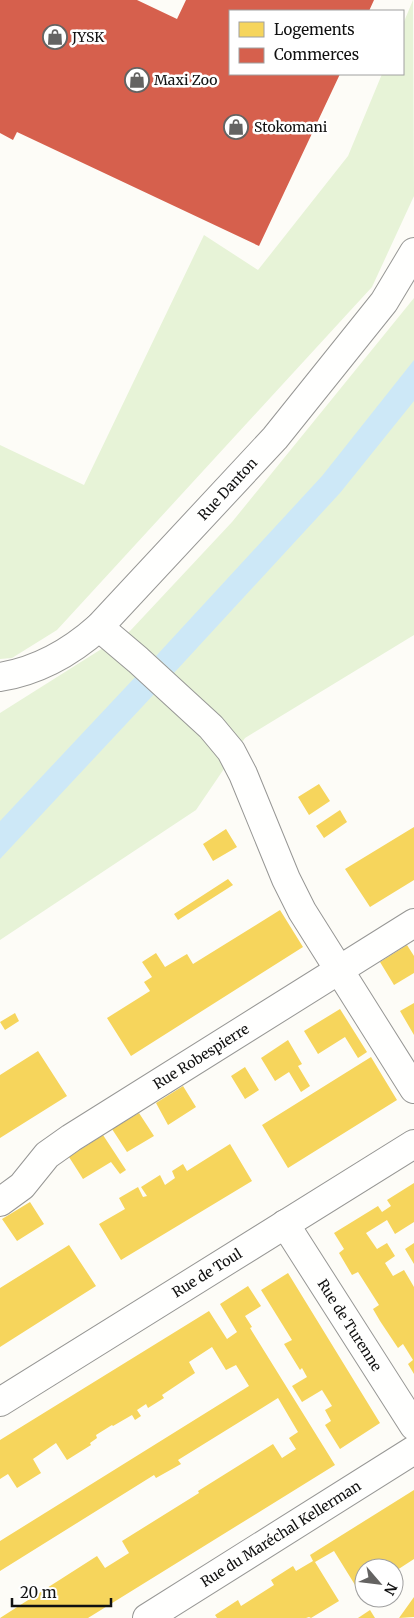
<svg xmlns="http://www.w3.org/2000/svg" width="414" height="1618" viewBox="0 0 414 1618" font-family="Merriweather,serif">
  <rect width="100%" height="100%" fill="#fdfcf7"/>
  <path fill="#e7f3d7" d="M413 0 414 196 372 287 57 630 12 658 0 659V445L84 485 204 235 258 270 348 156 382 74H403V24Z
    M414 298V635L245 738 196 810 0 940V713L130 631 232 522Z"/>
  <path fill="#cde8f7" d="M414 360V401L340 493 174 673 156 656 322 476Z
    M139 673 157 691 0 859V821Z"/>
  <path fill="#f6d55c" d="M319 784 330 801 309 815 298 797Z
    M340 810 347 822 324 838 316 826Z
    M414 827V880L370 907 345 869Z
    M226 829 237 847 213 861 203 844Z
    M228 879 233 885 178 920 174 914Z
    M280 910 303 947 131 1056 107 1018 150 991 144 982 152 977 142 962 156 953 165 967 187 954 193 964Z
    M407 945 414 956V973L394 985 380 962Z
    M414 1003V1035L400 1011Z
    M340 1009 367 1052 358 1058 345 1037 318 1054 304 1031Z
    M15 1013 19 1021 5 1030 0 1022Z
    M288 1040 302 1064 298 1066 310 1086 301 1092 289 1072 275 1081 261 1058Z
    M38 1051 67 1096 0 1138V1075Z
    M371 1057 397 1100 288 1168 262 1125Z
    M245 1067 259 1090 245 1099 231 1076Z
    M183 1086 196 1107 168 1125 156 1103Z
    M139 1113 154 1136 127 1152 112 1129Z
    M103 1135 126 1170 120 1174 111 1162 83 1179 69 1157Z
    M230 1144 252 1181 121 1260 99 1224 125 1209 119 1198 138 1187 143 1197 147 1196 141 1187 160 1175 165 1185 175 1178 172 1171 183 1164 187 1171Z
    M414 1183V1222L395 1234 387 1220 366 1233 377 1249 387 1243 395 1256 385 1263 393 1276 404 1270 414 1287V1374L408 1364 413 1360 403 1344 398 1348 380 1321 373 1309 379 1305 358 1272 352 1275 339 1253 344 1249 334 1233 378 1206 382 1212 391 1206 387 1200Z
    M30 1202 44 1224 17 1241 2 1219Z
    M414 1243V1264L405 1249Z
    M69 1245 96 1286 0 1347V1288Z
    M288 1273 380 1423 340 1449 325 1425 331 1421 325 1410 332 1406 322 1390 302 1402 292 1386 307 1377 302 1368 300 1370 284 1344 292 1340 261 1290Z
    M248 1286 261 1306 245 1316 252 1327 250 1328 335 1465 88 1618H0L97 1556 105 1568 129 1553 122 1541 199 1493 198 1491 273 1444 282 1458 296 1449 289 1438 298 1432 278 1398 178 1460 181 1464 156 1478 154 1475 0 1571V1541L249 1386 236 1365 226 1370 212 1347 189 1362 195 1373 162 1395 164 1398 148 1408 146 1404 137 1410 141 1416 135 1420 132 1415 113 1426 112 1425 96 1435 97 1438 90 1443 91 1445 67 1460 56 1443 33 1459 41 1473 17 1488 8 1474 0 1479V1440L209 1311 227 1339 237 1332 220 1304Z
    M414 1490V1559L394 1572V1568H364V1591L360 1593 334 1551 315 1562 339 1601 311 1618 309 1617 306 1618H217L215 1615 238 1600 241 1606 274 1585 271 1580 293 1566 296 1571 313 1561 310 1555Z
    M414 1597V1617L399 1618Z
    M370 1610 375 1618H358Z"/>
  <path fill="#d6604d" d="M0 0H137L177 19 186 0H374L369 11H230V74H340L259 246 17 132 13 140 0 133Z"/>
  <g fill="none" stroke-linecap="round" stroke-linejoin="round">
    <defs>
      <g id="street">
        <path d="M99 627 138 660 211 727 231 751 243 774 286 879 302 911 414 1089"/>
        <path id="s1" d="M0 677C37 671 71 652 99 627L275 438 384 302 414 252"/>
        <path id="s2" d="M0 1202 22 1186 47 1155 71 1138 414 923"/>
        <path id="s3" d="M285 1224 414 1426"/>
        <path id="s4" d="M0 1402 414 1144"/>
        <path id="s5" d="M147 1618 414 1450"/>
      </g>
    </defs>
    <use href="#street" stroke="#979795" stroke-width="30"/>
    <use href="#street" stroke="#fffffe" stroke-width="28"/>
  </g>
  <defs>
    <symbol id="shop-ring" viewBox="-11 -11 22 22"><circle r="9.5" fill="#fff" stroke="#646362" stroke-width="1.5"/><path d="M-5-2.5h2.3a2.7 3.5 0 0 1 5.4 0H5L5.5 6h-11ZM-1.5-2.5h3a1.5 2.3 0 0 0-3 0Z" fill="#646362"/></symbol>
  </defs>
  <g fill-rule="evenodd">
    <use href="#shop-ring" x="41" y="23" width="28" height="28"/>
    <use href="#shop-ring" x="123" y="66" width="28" height="28"/>
    <use href="#shop-ring" x="222" y="113" width="28" height="28"/>
  </g>
  <g text-anchor="middle" stroke-width="5" stroke-linejoin="round" paint-order="stroke">
    <g font-size="14" fill="#111" stroke="#fff" text-anchor="start">
      <text x="72" y="42">JYSK</text>
      <text x="154" y="85">Maxi Zoo</text>
      <text x="254" y="132">Stokomani</text>
    </g>
    <g font-size="14" fill="#111" stroke="#fff">
      <text dy="5" stroke="none"><textPath href="#s1" startOffset="301">Rue Danton</textPath></text>
      <text dy="5" stroke="none"><textPath href="#s2" startOffset="250">Rue Robespierre</textPath></text>
      <text dy="5" stroke="none"><textPath href="#s4" startOffset="244">Rue de Toul</textPath></text>
      <text dy="5" stroke="none"><textPath href="#s3" startOffset="120">Rue de Turenne</textPath></text>
      <text dy="5" stroke="none"><textPath href="#s5" startOffset="158">Rue du Maréchal Kellerman</textPath></text>
    </g>
  </g>
  <rect x="229" y="10" width="175" height="65" fill="#ffffff" stroke="#a0a0a0"/>
  <rect x="239" y="22" width="25" height="15" fill="#f6d55c" stroke="#a0a0a0"/>
  <text x="274" y="35" font-size="15" fill="#111111">Logements</text>
  <rect x="239" y="48" width="25" height="15" fill="#d6604d" stroke="#a0a0a0"/>
  <text x="274" y="60" font-size="15" fill="#111111">Commerces</text>
  <g transform="translate(379 1583) rotate(118)"><circle r="24" fill="#ffffff" stroke="#a0a0a0"/>
  <path d="M0-4L9 19L0 12L-9 19Z" fill="#646362"/>
  <text y="-8" font-size="14" font-weight="bold" text-anchor="middle" fill="#111111">N</text>
  </g>
  <path d="M12 1598v8h99v-8" fill="none" stroke="#111111" stroke-width="2.5"/>
  <text x="20" y="1598" font-size="15" fill="#111111" stroke="#ffffff" stroke-width="4" paint-order="stroke">20 m</text>
</svg>
